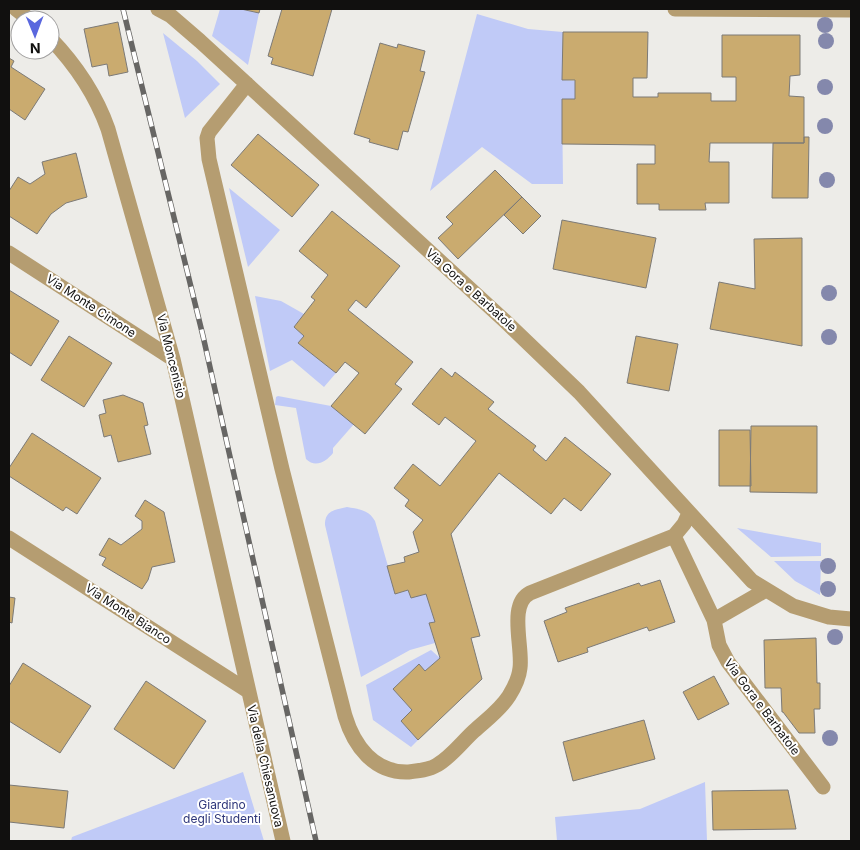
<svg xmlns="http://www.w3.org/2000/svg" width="860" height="850" viewBox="0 0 860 850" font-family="Inter,sans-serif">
  <rect width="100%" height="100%" fill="#edece8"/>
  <path fill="#c0caf7" d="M220 9H241L259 13 248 65 212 36Z
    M477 14 528 29 563 32 562 80 575 81V99H562L563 184H532L482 147 430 191Z
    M163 33 197 61 220 84 185 118Z
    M229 188 280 230 248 267Z
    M255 296 281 301 304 314 294 327 304 336 298 343 336 373 324 387 292 360 270 371Z
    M278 396 331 406 354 424 333 448V453C326 462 315 468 306 459L296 408 275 405 276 397Z
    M347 507C359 509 369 510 375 521L396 594 408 590 411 598 426 594 435 622 429 624 435 643 410 650 361 677 325 525C325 510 335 510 347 507Z
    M737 528 821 543V556L771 557Z
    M774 561H821L820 595 795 581Z
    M431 650 440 658 425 671 418 665 393 689 412 710 401 721 418 740 411 747 373 720 366 685Z
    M243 772 264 841H71L72 837Z
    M705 782 707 841H557L555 817 640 809Z"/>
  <path fill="#caab6f" stroke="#7c7a77" d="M241 9H260L259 13Z
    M282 9H332L313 76 271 64 273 58 268 56Z
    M118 22 128 72 109 76 107 64 92 67 84 29Z
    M563 32H648L647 78H633V97H658V93H711V101H736V77H722V35H800V75L790 76 789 96 804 97V143H710L709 162H729V203H705L706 210H659V204H637V164H655V145L562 144V99H575V80H562Z
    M380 43 397 48 398 44 425 51 420 71 425 72 408 132 403 131 398 150 369 142 370 139 354 134Z
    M9 58 14 61 11 67 45 89 25 120 9 109Z
    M258 134 319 185 292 217 231 165Z
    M804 137H809L808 198H772L773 143H804Z
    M76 153 87 197 66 203 51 214 37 234 9 216V191L18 177 30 184 45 174 42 162Z
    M495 170 522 197 458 259 438 238 453 224 446 217Z
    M522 197 541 216 523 234 504 215Z
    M332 211 400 266 366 308 356 300 348 310 413 362 395 384 402 389 365 434 331 406 359 373 345 362 336 373 298 343 304 336 294 327 315 300 311 297 328 275 299 251Z
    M562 220 656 238 646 288 553 269Z
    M802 238V346L710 329 719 282 755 289 754 239Z
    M9 290 59 321 31 366 9 352Z
    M69 336 112 363 84 407 41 380Z
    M636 336 678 344 669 391 627 383Z
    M441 368 452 377 455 372 494 402 488 409 536 446 533 450 546 461 565 437 611 474 581 511 564 498 551 514 499 473 451 534 480 636 471 638 482 679 418 740 401 721 412 710 393 689 419 664 425 671 440 658 429 623 435 622 426 594 411 598 408 590 395 594 387 566 405 562 404 557 419 552 413 532 423 520 405 506 409 500 394 488 413 464 440 486 476 441 445 417 439 425 412 404Z
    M123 395 143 403 148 425 144 426 151 454 118 462 111 435 104 437 99 415 106 413 103 400Z
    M751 426H817V493L750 492Z
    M719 430H750L751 486H719Z
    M32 433 101 478 77 514 66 507 63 511 9 476V468Z
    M145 500 164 512 175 562 152 567 148 580 142 589 102 565 106 558 99 555 109 538 121 545 142 529V521L135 516Z
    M660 580 675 622 649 631 647 627 587 648 588 652 558 662 544 621 567 612 565 608 639 583 641 586Z
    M9 597 15 598 12 623 9 622Z
    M816 638 817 683H820V709H814L815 733H799L783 712H782L781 688H765L764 640Z
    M23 663 91 706 60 753 9 721V686Z
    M714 676 729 704 698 720 683 692Z
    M146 681 206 721 174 769 114 729Z
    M644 720 655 759 573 781 563 742Z
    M9 785 68 791 64 828 9 822Z
    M788 790 796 829 713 830 712 791Z"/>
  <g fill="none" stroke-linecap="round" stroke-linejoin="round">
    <path stroke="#b59d71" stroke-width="15" d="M16 9 30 20
      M158 9 171 16 200 41 505 321 579 392 752 581 793 606 829 617 851 619
      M675 9 851 10
      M50 38C75 64 96 95 108 129L173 359 283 841
      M247 84 209 132 207 138 209 159 282 469 345 716C354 746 374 773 408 772 418 771 429 770 437 765 451 757 462 742 474 731 486 720 500 710 509 696 514 688 519 678 520 668 523 647 508 604 530 593L674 536 684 524 689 513
      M9 253 173 359
      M674 536 714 620
      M9 538 248 691
      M766 590 714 620 719 645 728 662 823 787"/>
    <defs>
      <path id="rail" d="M123 9 203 336 316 841"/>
    </defs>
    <use href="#rail" stroke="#676664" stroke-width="5.5"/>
    <use href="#rail" stroke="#fff" stroke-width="4" stroke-dasharray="11" stroke-linecap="butt"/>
  </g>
  <g fill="#8488ac">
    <circle cx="825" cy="25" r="8"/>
    <circle cx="826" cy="41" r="8"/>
    <circle cx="825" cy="87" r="8"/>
    <circle cx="825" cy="126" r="8"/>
    <circle cx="827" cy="180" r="8"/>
    <circle cx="829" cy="293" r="8"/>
    <circle cx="829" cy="337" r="8"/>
    <circle cx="828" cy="566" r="8"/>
    <circle cx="828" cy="589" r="8"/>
    <circle cx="835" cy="637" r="8"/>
    <circle cx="830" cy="738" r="8"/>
  </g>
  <g text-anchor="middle" stroke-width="4" stroke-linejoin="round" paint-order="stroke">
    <g font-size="12" fill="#11100f" stroke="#fff">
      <text transform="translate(471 290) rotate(42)" y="4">Via Gora e Barbatole</text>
      <text transform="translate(91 306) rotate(33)" y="4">Via Monte Cimone</text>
      <text transform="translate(171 356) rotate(76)" y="4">Via Moncenisio</text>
      <text transform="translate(128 614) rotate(33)" y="4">Via Monte Bianco</text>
      <text transform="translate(762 707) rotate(53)" y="4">Via Gora e Barbatole</text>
      <text transform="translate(265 766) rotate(77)" y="4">Via della Chiesanuova</text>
    </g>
    <g font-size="12" fill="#2e367a" stroke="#fff">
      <text x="222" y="809">Giardino<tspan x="222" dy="14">degli Studenti</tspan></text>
    </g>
  </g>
  <rect width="860" height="850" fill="none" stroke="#11100f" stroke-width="20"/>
  <g transform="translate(35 35) rotate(179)"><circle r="24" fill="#ffffff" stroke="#a09f9f"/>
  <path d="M0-4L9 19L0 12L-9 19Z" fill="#5a67de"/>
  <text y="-8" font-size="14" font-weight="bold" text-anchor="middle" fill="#11100f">N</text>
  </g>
</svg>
